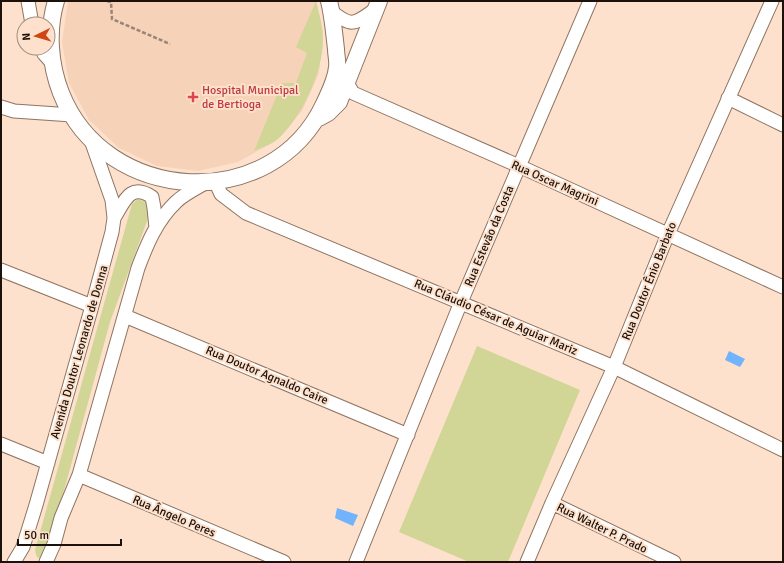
<svg xmlns="http://www.w3.org/2000/svg" width="784" height="563" viewBox="0 0 784 563" font-family="Signika,sans-serif">
  <rect width="100%" height="100%" fill="#fee1cc"/>
  <path fill="#f6d2b9" d="M68 1H316L323 32 319 73 302 111 274 142 238 162 198 171 157 166 119 148 89 120 69 83 62 42Z"/>
  <path fill="#d1d596" d="M316 1C318 10 321 19 322 28 328 63 304 115 278 139 272 144 261 148 254 151L282 83H296L307 53 296 47Z
    M138 199 148 203 150 213 110 322 47 553 43 558H38L36 555 35 550 132 204Z
    M477 346 580 390 508 562H469L399 532Z"/>
  <path fill="#72b3fd" d="M729 351 745 359 740 367 725 360Z
    M337 508 358 515 353 526 335 518Z"/>
  <g fill="none" stroke-linecap="round" stroke-linejoin="round">
    <defs>
      <path id="minor" d="M28 1 32 24
        M331 11C353 29 355 23 376 9
        M41 48 44 54 53 64
        M343 76 353 93 519 166 783 287
        M728 98 783 125
        M1 107 14 111 72 115
        M215 181 221 194 246 213 614 367 783 450
        M114 218C124 202 130 182 152 197L154 208 156 228
        M1 270 92 306
        M125 316 408 435
        M1 444 48 463
        M79 475 284 562
        M552 503 674 562
        M14 562 23 547 36 505 92 306 112 232 114 218 112 200 91 140
        M46 562 54 544 61 518 79 475 138 268C147 244 157 220 176 202 184 194 197 188 207 182
        M356 562 461 302 590 1
        M527 562 552 503 614 367 668 234 772 1"/>
      <path id="tertiary" d="M56 1C47 31 50 65 61 93 105 205 272 215 324 104 329 93 336 80 337 67 338 61 336 55 336 49 334 33 333 17 329 1
        M319 118 328 113 339 102 379 1"/>
    </defs>
    <use href="#minor" stroke="#8e7461" stroke-width="15"/>
    <use href="#tertiary" stroke="#8e7461" stroke-width="18"/>
    <path stroke="#998476" stroke-width="2.5" stroke-dasharray="4 2" stroke-linecap="butt" d="M107 1 111 2 112 19 170 44"/>
    <use href="#minor" stroke="#fff" stroke-width="13"/>
    <use href="#tertiary" stroke="#fff" stroke-width="16"/>
  </g>
  <path fill="#e0444e" stroke="#fee1cc" stroke-width="1.5" d="M191 91h4v4h4v4h-4v4h-4v-4h-4v-4h4z"/>
  <g text-anchor="middle" stroke-width="4" stroke-linejoin="round" paint-order="stroke">
    <g font-size="12" fill="#be3a42" stroke="#fee1cc" text-anchor="start">
      <text x="202" y="94">Hospital Municipal<tspan x="202" dy="14">de Bertioga</tspan></text>
    </g>
    <g font-size="12" fill="#1c120b" stroke="#fee1cc">
      <text transform="translate(555 183) rotate(24)" y="4">Rua Oscar Magrini</text>
      <text transform="translate(489 236) rotate(-67)" y="4">Rua Estevão da Costa</text>
      <text transform="translate(649 281) rotate(-68)" y="4">Rua Doutor Ênio Barbato</text>
      <text transform="translate(496 317) rotate(23)" y="4">Rua Cláudio César de Aguiar Mariz</text>
      <text transform="translate(79 352) rotate(-74)" y="4">Avenida Doutor Leonardo de Donna</text>
      <text transform="translate(267 375) rotate(23)" y="4">Rua Doutor Agnaldo Caire</text>
      <text transform="translate(174 516) rotate(23)" y="4">Rua Ângelo Peres</text>
      <text transform="translate(602 528) rotate(26)" y="4">Rua Walter P. Prado</text>
    </g>
  </g>
  <rect width="784" height="563" fill="none" stroke="#1c120b" stroke-width="4"/>
  <g transform="translate(36 36) rotate(265)"><circle r="19" fill="#fee1cc" stroke="#a48e7f"/>
  <path d="M0-3L7 15L0 10L-7 15Z" fill="#cd4614"/>
  <text y="-6" font-size="11" font-weight="bold" text-anchor="middle" fill="#1c120b">N</text>
  </g>
  <path d="M18 539v6h103v-6" fill="none" stroke="#1c120b" stroke-width="2"/>
  <text x="24" y="539" font-size="12" fill="#1c120b" stroke="#fee1cc" stroke-width="3" paint-order="stroke">50 m</text>
</svg>
